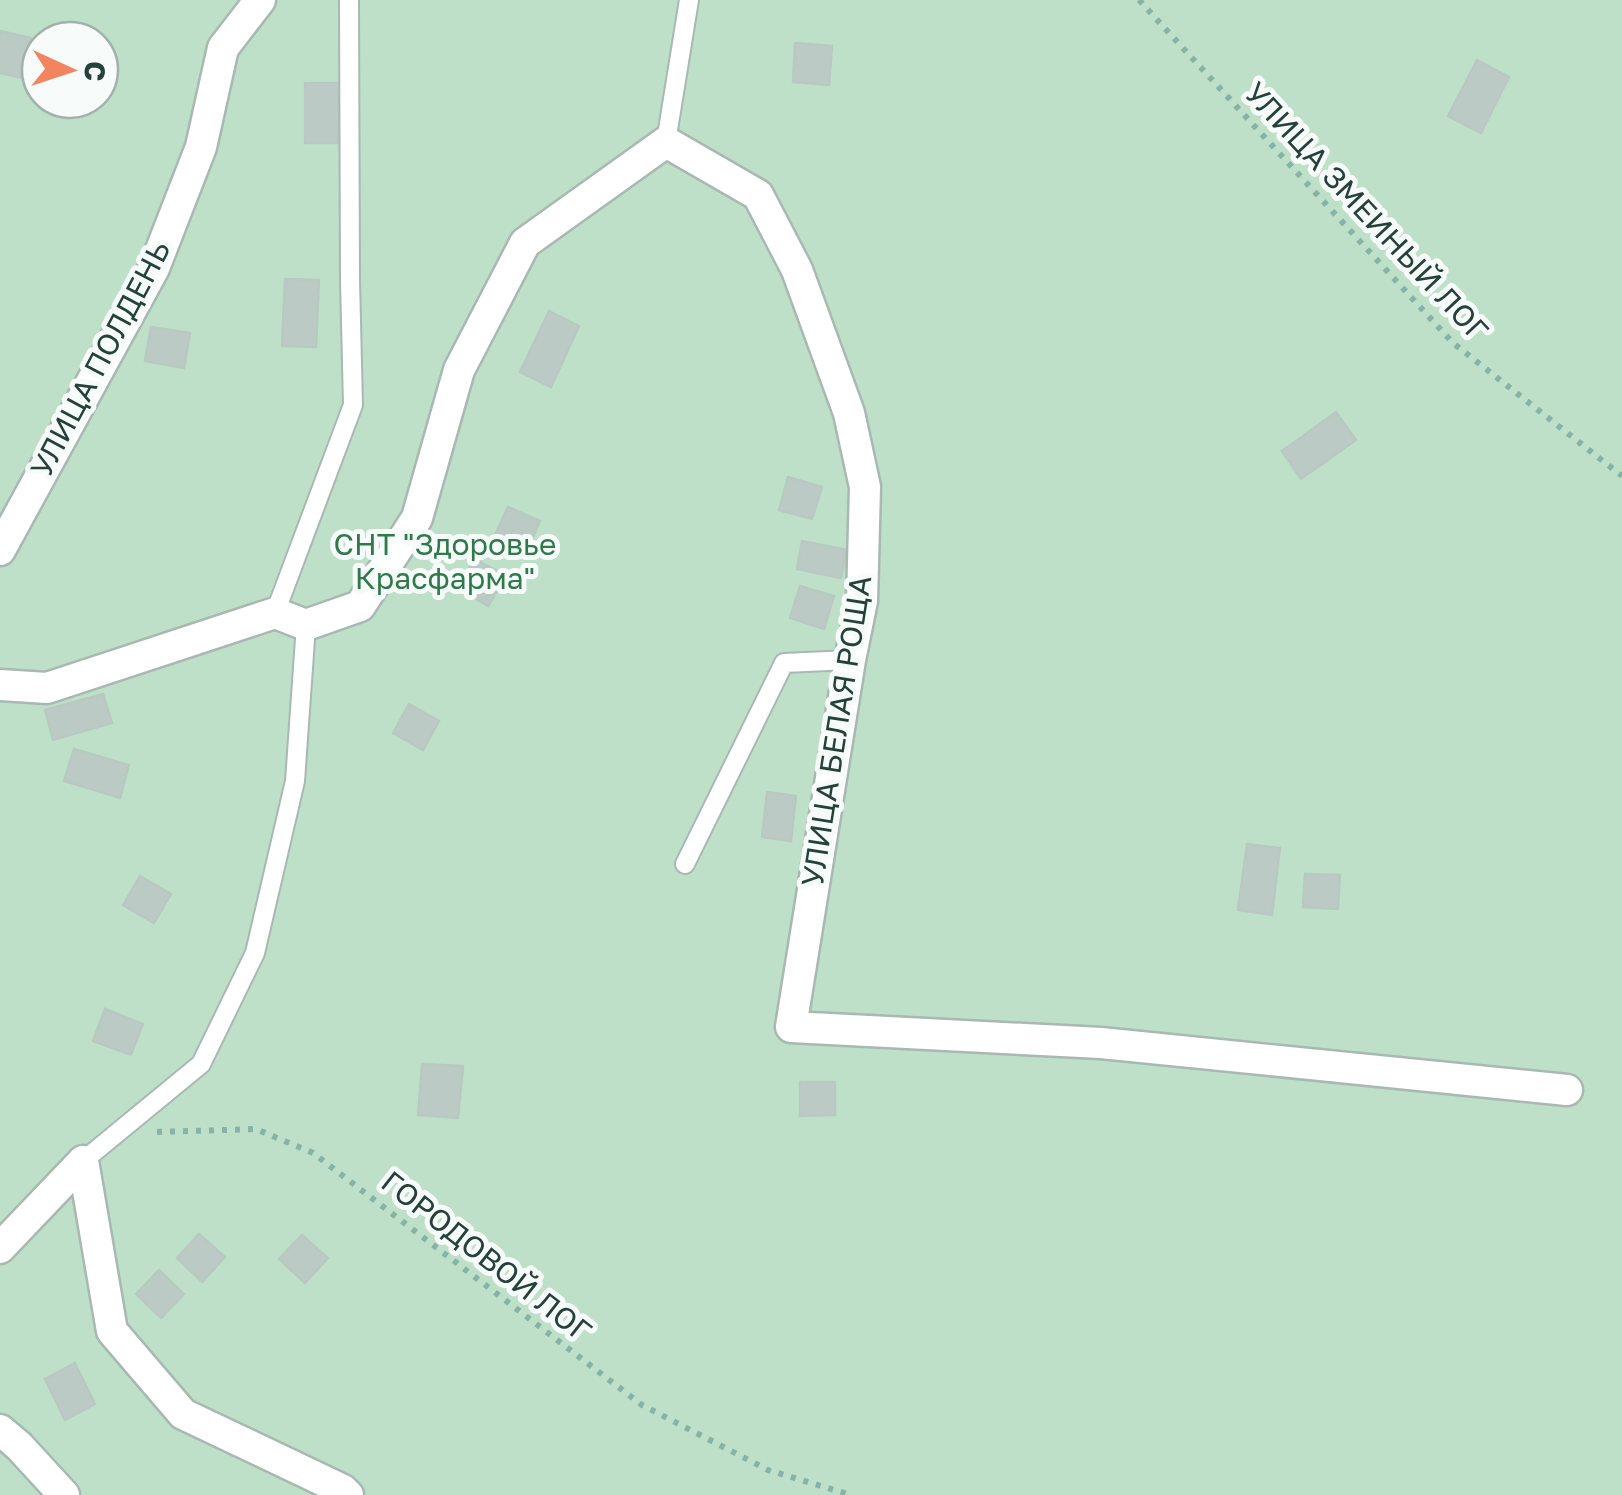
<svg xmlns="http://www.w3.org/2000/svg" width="1622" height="1495" viewBox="0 0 1622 1495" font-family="'Golos Text',sans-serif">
  <rect width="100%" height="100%" fill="#e6efeb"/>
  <path fill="#bfe0c8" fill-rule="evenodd" d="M0 0H1622V1495H0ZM40 40H100V100H40Z"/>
  <path fill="#bbcac4" stroke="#b8c9c2" stroke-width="2.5" d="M0 31 31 38 22 78 0 73Z
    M795 43 832 46 829 85 793 82Z
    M1477 60 1509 77 1481 133 1448 116Z
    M305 83H339V143H305Z
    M285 279 319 280 316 347 282 346Z
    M549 311 579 326 551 387 520 372Z
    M151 327 190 333 184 368 145 361Z
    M1336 412 1356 440 1301 479 1282 451Z
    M788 477 822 487 812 519 779 510Z
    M508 507 540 521 526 552 494 537Z
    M802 541 847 550 841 578 797 569Z
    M475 559 506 576 488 606 458 588Z
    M800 586 834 596 824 629 790 618Z
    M103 694 112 723 53 740 45 710Z
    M409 704 439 721 423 750 393 733Z
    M74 749 129 765 120 798 64 781Z
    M767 792 796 796 791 841 762 837Z
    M1247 844 1280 848 1272 915 1238 910Z
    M1305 874 1340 875 1338 909 1303 907Z
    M140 876 171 894 154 923 123 905Z
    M105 1009 143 1024 131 1055 93 1041Z
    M422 1064 463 1066 458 1118 418 1115Z
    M800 1082H835V1115L800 1116Z
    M199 1234 225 1257 202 1282 177 1258Z
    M302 1235 328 1258 305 1283 279 1259Z
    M159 1270 184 1294 161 1318 136 1294Z
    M75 1363 95 1404 65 1420 45 1379Z"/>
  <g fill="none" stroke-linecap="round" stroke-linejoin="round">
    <defs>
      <path id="service" d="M666 142 689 0
        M275 613 353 405 350 280 349 0
        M685 864 784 663 850 660
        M83 1161 201 1064 255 953 295 781 306 625"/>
      <path id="minor" d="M0 550 154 268 201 147 223 48 260 0
        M0 685 47 688 275 613 306 625 360 606 417 518 459 370 525 243 666 142 758 195 797 270 849 413 865 487 862 601 850 660 791 1027 1101 1043 1567 1090
        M83 1161 112 1331 183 1414 343 1490 348 1495
        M0 1248 83 1161
        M0 1430 19 1446 64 1495"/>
    </defs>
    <use href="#service" stroke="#a8b8b2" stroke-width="22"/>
    <use href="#minor" stroke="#a8b8b2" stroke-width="35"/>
    <path stroke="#86b3a5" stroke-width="6" stroke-dasharray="5 8" stroke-linecap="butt" d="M1139 0 1453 343 1622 476
      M157 1132 256 1129 313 1153 642 1405 768 1470 851 1495"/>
    <use href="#service" stroke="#fff" stroke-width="18"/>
    <use href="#minor" stroke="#fff" stroke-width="30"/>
  </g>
  <g text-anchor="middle" stroke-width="10" stroke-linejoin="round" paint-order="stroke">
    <g font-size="30" fill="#24423a" stroke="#f7fbf9">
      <text transform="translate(1366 212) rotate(47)" y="10">УЛИЦА ЗМЕИНЫЙ ЛОГ</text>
      <text transform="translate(101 359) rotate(-62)" y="10">УЛИЦА ПОЛДЕНЬ</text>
      <text transform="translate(837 731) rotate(-81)" y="10">УЛИЦА БЕЛАЯ РОЩА</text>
      <text transform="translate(486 1257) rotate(38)" y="10">ГОРОДОВОЙ ЛОГ</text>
    </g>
    <g font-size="30" fill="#2d7a4b" stroke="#f7fbf9">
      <text x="445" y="555">СНТ "Здоровье<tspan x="445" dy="34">Красфарма"</tspan></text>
    </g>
  </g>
  <g transform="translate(70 70) rotate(93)"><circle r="48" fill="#f7fbf9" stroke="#a3b1ad" stroke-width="2.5"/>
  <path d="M0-8L18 38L0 25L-18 38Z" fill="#f4845f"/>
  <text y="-15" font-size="28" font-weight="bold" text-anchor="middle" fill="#24423a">С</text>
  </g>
</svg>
